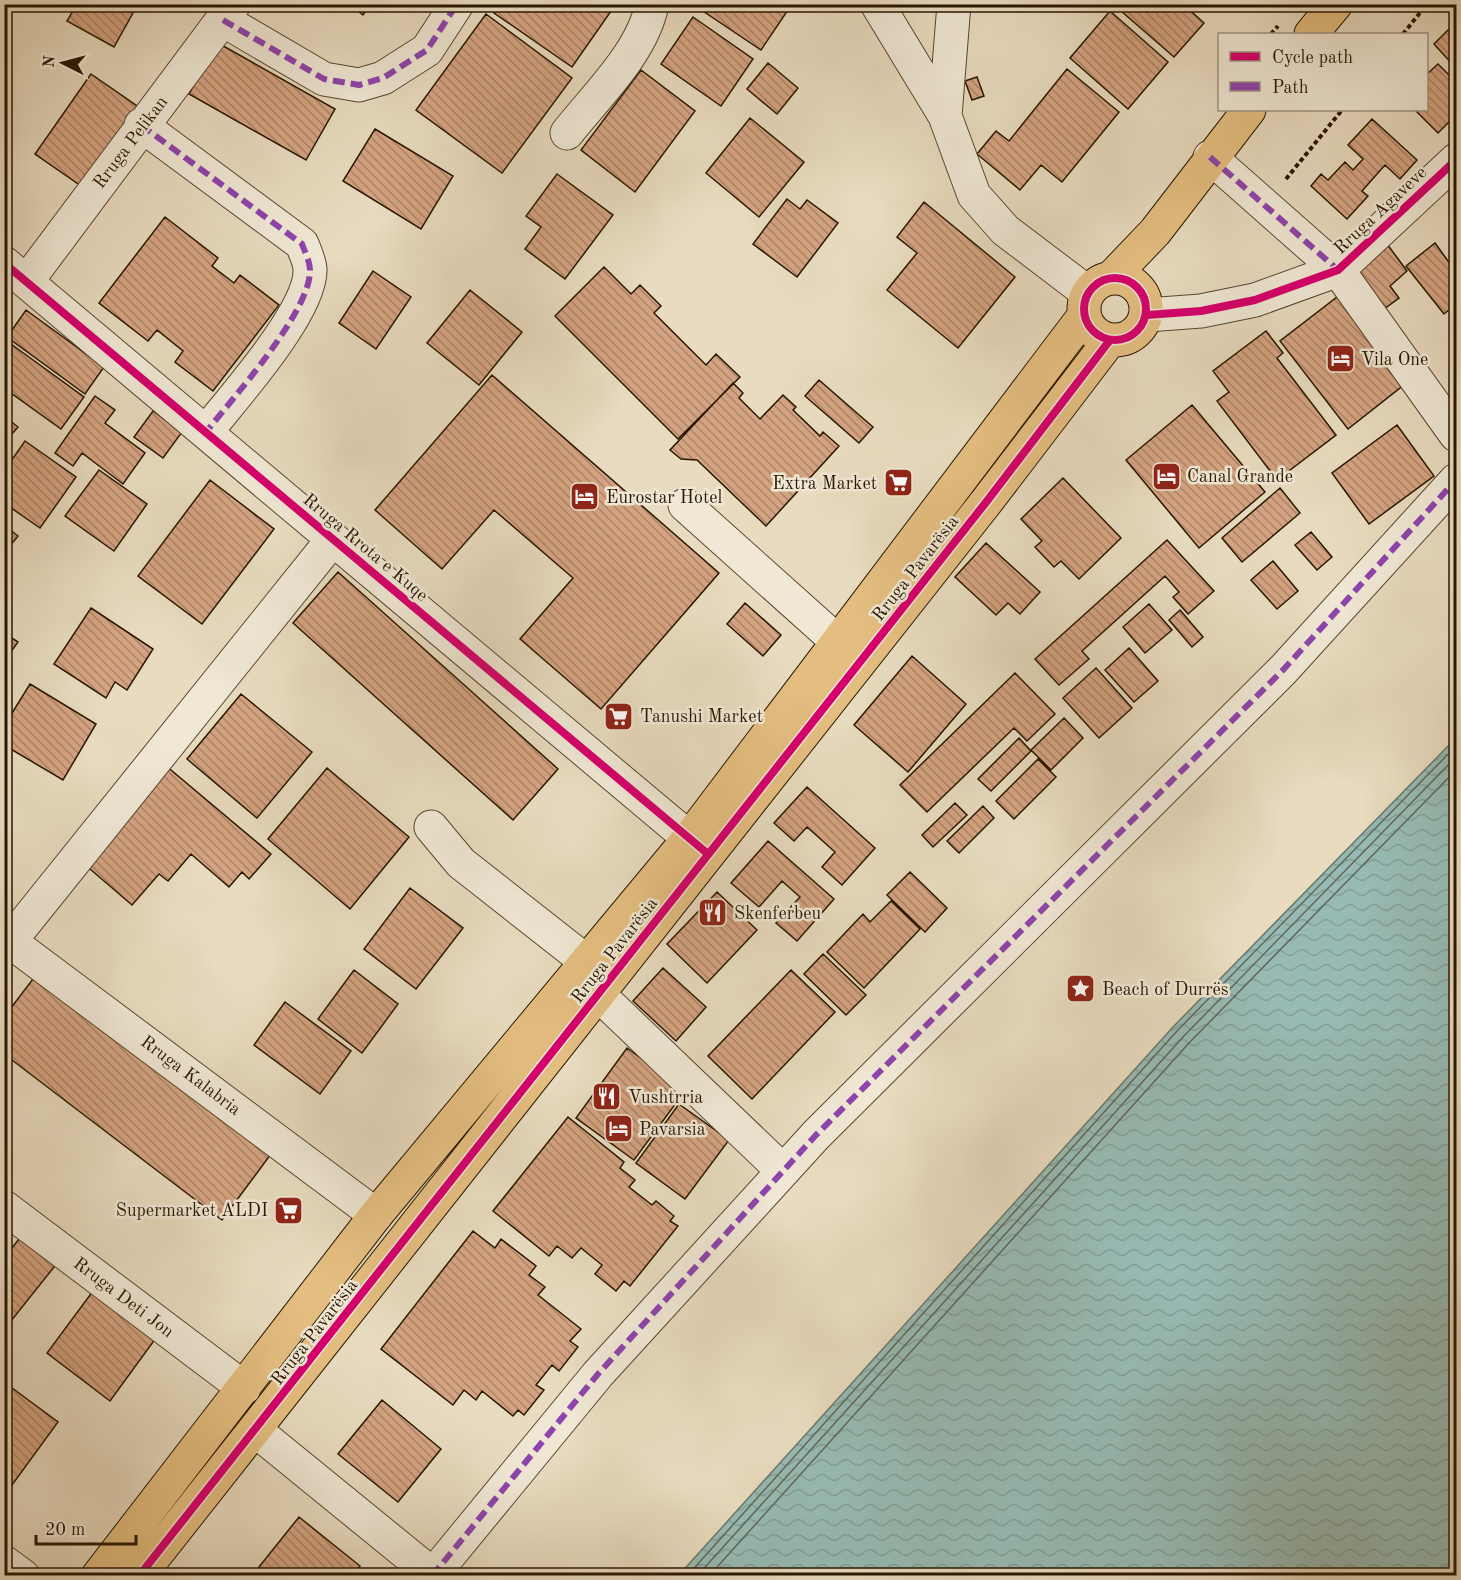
<svg xmlns="http://www.w3.org/2000/svg" width="1461" height="1580" viewBox="0 0 1461 1580" font-family="'Old Standard TT',serif">
  <defs>
    <pattern id="water-waves" width="16" height="10" patternUnits="userSpaceOnUse" patternTransform="scale(1.5)"><rect width="16" height="10" fill="#97bbb4"/><path d="M0 5q4-4 8 0t8 0" fill="none" stroke="#82a099"/></pattern>
    <pattern id="building-back-hatch" width="6" height="6" patternUnits="userSpaceOnUse" patternTransform="scale(1.5)"><rect width="6" height="6" fill="#d4a381"/><path d="M-1 5l2 2M0 0l6 6M5-1l2 2" fill="none" stroke="#ac8467"/></pattern>
  </defs>
  <rect width="100%" height="100%" fill="#e8dbbf"/>
  <filter id="stains"><feTurbulence type="fractalNoise" baseFrequency=".00333" numOctaves="4"/><feColorMatrix values="0 0 0 0 .2 0 0 0 0 .09 0 0 0 0 .02 0 0 0 .5 -.17"/></filter>
  <radialGradient id="worn" r=".72"><stop offset=".6" stop-color="#630" stop-opacity="0"/><stop offset="1" stop-color="#630" stop-opacity=".3"/></radialGradient>
  <path fill="url(#water-waves)" stroke="#6b796c" stroke-width="1.5" d="M1456 738V1575H679L1173 1027Z"/>
  <g fill="none" stroke-linecap="round" stroke-linejoin="round">
    <path stroke="#60685a" stroke-width="1.5" d="M687 1576 1177 1031 1456 746
      M697 1576 1183 1037 1456 757
      M709 1576 1189 1043 1456 770"/>
  </g>
  <path fill="url(#building-back-hatch)" stroke="#281600" stroke-width="1.5" d="M77 4H138L114 47 67 21Z
    M349 4H370L363 15Z
    M499 4H616L572 67 494 13Z
    M703 4H792L761 50 700 9Z
    M1113 4H1183L1204 23 1174 57Z
    M1110 11 1168 62 1128 109 1070 58Z
    M486 14 572 78 502 173 416 110Z
    M693 17 753 59 721 106 661 64Z
    M1456 22V68L1434 44Z
    M218 43 335 109 306 160 189 94Z
    M768 63 798 88 777 114 747 89Z
    M1438 64 1456 82V115L1438 133 1415 110H1426V75Z
    M1067 69 1119 112 1062 182 1041 165 1020 190 977 154 996 131 1009 141Z
    M641 70 695 111 635 192 581 150Z
    M91 74 140 108 84 188 35 154Z
    M977 77 984 96 972 100 965 81Z
    M750 118 804 162 759 217 706 173Z
    M1372 119 1417 160 1400 179 1385 165 1362 191 1368 196 1347 219 1311 186 1321 174 1328 180 1345 162 1353 170 1363 159 1348 145Z
    M375 129 453 176 421 229 343 181Z
    M557 174 613 215 565 279 525 249 541 227 526 216Z
    M787 199 800 209 807 200 838 223 797 277 753 244Z
    M924 202 1015 277 958 348 887 290 917 253 897 237Z
    M165 217 218 258 212 266 234 283 240 275 279 305 213 391 175 362 183 351 157 330 148 341 99 303Z
    M1435 243 1456 272V304L1444 314 1406 266Z
    M1387 244 1407 271 1390 286 1399 298 1384 309 1353 270Z
    M604 267 631 294 640 285 661 306 654 313 706 365 716 354 740 377 678 439 555 316Z
    M373 271 411 297 376 349 339 323Z
    M470 290 522 332 479 385 427 343Z
    M1337 297 1405 384 1348 429 1280 341Z
    M26 310 104 367 85 394 7 337Z
    M1266 331 1283 353 1277 358 1336 435 1277 480 1217 401 1229 392 1213 371Z
    M4 339 84 397 61 429 4 388Z
    M492 375 719 573 601 709 520 639 573 578 494 510 442 569 375 510Z
    M819 380 873 427 859 443 805 396Z
    M733 383 743 393 739 398 760 419 783 395 796 407 793 410 820 436 823 432 839 446 766 526 697 460 681 459 670 450Z
    M95 396 115 410 105 423 145 453 123 484 82 453 73 466 55 453Z
    M1192 405 1265 492 1199 548 1126 460Z
    M153 411 182 432 163 458 134 437Z
    M4 416 18 427 4 443Z
    M1397 425 1434 476 1369 524 1332 473Z
    M25 441 76 477 40 528 4 503V471Z
    M99 470 147 504 114 551 65 516Z
    M1063 478 1121 538 1079 579 1061 561 1054 567 1035 547 1042 541 1021 519Z
    M210 480 274 529 202 624 138 576Z
    M1280 488 1300 513 1242 562 1222 538Z
    M4 525 18 536 4 553Z
    M1311 532 1332 557 1317 570 1295 545Z
    M1167 540 1214 591 1188 614 1173 597 1179 592 1165 576 1082 651 1089 659 1059 685 1035 659Z
    M986 543 1040 592 1020 614 1008 603 996 615 955 577Z
    M1273 561 1298 591 1277 609 1251 580Z
    M338 572 558 769 513 820 293 623Z
    M745 603 781 635 763 656 727 624Z
    M1149 604 1172 630 1145 653 1123 627Z
    M91 608 153 649 127 690 115 682 106 698 54 664Z
    M1180 610 1203 637 1192 647 1169 620Z
    M4 633 18 642 5 660H4Z
    M1129 648 1158 681 1134 702 1105 670Z
    M912 656 966 704 908 772 854 725Z
    M1096 668 1132 708 1099 738 1063 698Z
    M1015 673 1055 714 1027 741 1014 728 927 812 900 785Z
    M30 684 96 724 63 780 4 745V726Z
    M241 694 312 752 257 818 187 759Z
    M1064 718 1083 738 1051 770 1031 750Z
    M1019 738 1031 751 991 791 978 779Z
    M1038 759 1056 777 1014 819 996 801Z
    M165 765 271 854 249 879 242 872 229 887 191 854 168 881 159 874 132 905 83 863Z
    M327 768 409 837 350 909 268 839Z
    M807 787 875 848 842 885 822 867 835 852 807 827 794 841 774 823Z
    M955 803 967 815 933 847 922 835Z
    M983 806 994 818 959 853 947 841Z
    M768 841 834 899 797 941 776 923 800 897 782 881 759 907 731 883Z
    M910 872 947 908 925 932 887 895Z
    M410 888 463 928 416 989 364 949Z
    M717 892 757 930 707 983 667 944Z
    M891 901 920 929 864 988 827 952 863 914 870 922Z
    M823 954 866 995 846 1015 804 974Z
    M663 968 706 1007 676 1041 633 1001Z
    M354 970 398 1004 362 1053 318 1019Z
    M791 970 835 1012 752 1099 708 1056Z
    M36 975 271 1154 222 1220 4 1054V1017Z
    M285 1002 351 1051 320 1094 254 1045Z
    M627 1048 685 1091 634 1160 576 1118Z
    M679 1104 729 1140 685 1199 636 1163Z
    M568 1117 624 1162 620 1168 635 1180 629 1187 652 1205 656 1201 674 1216 670 1221 678 1226 630 1286 624 1281 616 1291 595 1274 602 1265 581 1248 572 1258 557 1246 549 1256 493 1211Z
    M473 1231 495 1248 501 1239 536 1266 529 1275 545 1287 538 1295 581 1329 570 1341 578 1347 559 1371 552 1365 536 1385 544 1390 524 1415 518 1410 513 1416 482 1391 476 1400 464 1390 453 1405 381 1349Z
    M23 1234 58 1262 11 1321 4 1316V1258Z
    M93 1291 156 1338 110 1401 47 1353Z
    M4 1382 58 1422 4 1496Z
    M382 1400 441 1449 398 1502 338 1454Z
    M299 1517 360 1566 352 1576H269L259 1567Z"/>
  <g fill="none" stroke-linecap="round" stroke-linejoin="round">
    <defs>
      <path id="minor" d="M877 4 945 116 974 195 1005 230 1088 293
        M223 20 324 79 359 85 383 78 427 50 457 4
        M945 116 954 4
        M141 125 302 244C305 252 310 262 310 270 311 311 233 398 206 432
        M567 133C596 96 643 52 652 4
        M1210 157 1338 270 1456 435
        M4 263 708 854
        M27 281 234 4
        M1147 315 1201 311 1255 300 1338 270 1456 160
        M685 505 838 642
        M431 827 461 863 587 962
        M4 937 376 1215
        M11 940 333 539
        M598 994 783 1171
        M4 1207 244 1388
        M255 1430 433 1575
        M4 1562 23 1576
        M432 1576 598 1374 816 1135 1283 670 1456 480"/>
      <path id="major" d="M1311 34 1336 4
        M1112 277 1155 232 1249 110
        M1084 309a31 31 0 1 1 62 0a31 31 0 1 1-62 0Z
        M98 1576 376 1215 691 836 1084 316
        M139 1576 987 501 1110 340"/>
    </defs>
    <use href="#minor" stroke="#584730" stroke-width="35"/>
    <use href="#major" stroke="#281600" stroke-width="35"/>
    <path stroke="#281600" stroke-width="4" stroke-dasharray="4.5 3" stroke-linecap="butt" d="M1271 34 1278 26
      M1403 34 1427 4
      M1286 179 1342 110"/>
    <use href="#minor" stroke="#f0e8d5" stroke-width="33"/>
    <use href="#major" stroke="#e4be80" stroke-width="33"/>
    <path stroke="#8e44ad" stroke-width="6" stroke-dasharray="12 6" stroke-linecap="butt" d="M223 20 324 79 359 85 383 78 427 50 457 4
      M141 125 302 244C305 252 310 262 310 270 311 311 233 398 206 432
      M1210 157 1338 270
      M432 1576 598 1374 816 1135 1283 670 1456 480"/>
    <defs>
      <path id="cycleway" d="M4 263 708 854
        M1084 309a31 31 0 1 1 62 0a31 31 0 1 1-62 0Z
        M1147 315 1201 311 1255 300 1338 270 1456 160
        M139 1576 987 501 1110 340"/>
    </defs>
    <use href="#cycleway" stroke="#f0e8d5" stroke-width="11"/>
    <use href="#cycleway" stroke="#d6006c" stroke-width="8"/>
  </g>
  <defs>
    <symbol id="hotel-square" viewBox="-11 -11 22 22"><rect x="-9" y="-9" width="18" height="18" rx="4" fill="#8f2418" stroke="#f0e8d5"/><path d="M-6-4.5h1.5V1H6V5H4.5V3h-9V5H-6ZM-4 0a1.8 1.8 0 1 1 3.6 0ZM.5 0V-2.5h3Q6-2.5 6 0Z" fill="#fff"/></symbol>
    <symbol id="supermarket-square" viewBox="-11 -11 22 22"><rect x="-9" y="-9" width="18" height="18" rx="4" fill="#8f2418" stroke="#f0e8d5"/><path d="M-6-5.5h2.5l.6 2H6L4.5 2H-2.5L-4.4-4H-6ZM-1.5 3.2a1.3 1.3 0 1 0 .1 0ZM3 3.2a1.3 1.3 0 1 0 .1 0Z" fill="#fff"/></symbol>
    <symbol id="restaurant-square" viewBox="-11 -11 22 22"><rect x="-9" y="-9" width="18" height="18" rx="4" fill="#8f2418" stroke="#f0e8d5"/><path d="M-5-6h1v4h1v-4h1v4h1v-4h1v5L-1.5 .5V6h-2V.5L-5-1ZM5-6V6H3V1.5H1.5Q1.5-4 5-6Z" fill="#fff"/></symbol>
    <symbol id="sight-square" viewBox="-11 -11 22 22"><rect x="-9" y="-9" width="18" height="18" rx="4" fill="#8f2418" stroke="#f0e8d5"/><path d="M0-6L1.8-2.2L6-1.7L2.9 1.2L3.7 5.4L0 3.3L-3.7 5.4L-2.9 1.2L-6-1.7L-1.8-2.2Z" fill="#fff"/></symbol>
  </defs>
  <g fill-rule="evenodd">
    <use href="#hotel-square" x="1324" y="342" width="33" height="33"/>
    <use href="#hotel-square" x="1150" y="460" width="33" height="33"/>
    <use href="#supermarket-square" x="882" y="466" width="33" height="33"/>
    <use href="#hotel-square" x="568" y="480" width="33" height="33"/>
    <use href="#supermarket-square" x="602" y="700" width="33" height="33"/>
    <use href="#restaurant-square" x="696" y="896" width="33" height="33"/>
    <use href="#sight-square" x="1064" y="972" width="33" height="33"/>
    <use href="#restaurant-square" x="590" y="1080" width="33" height="33"/>
    <use href="#hotel-square" x="602" y="1112" width="33" height="33"/>
    <use href="#supermarket-square" x="272" y="1194" width="33" height="33"/>
  </g>
  <g text-anchor="middle" stroke-width="5" stroke-linejoin="round" paint-order="stroke">
    <g font-size="18" fill="#281600" stroke="#f0e8d5">
      <text transform="translate(130 142) rotate(-53)" y="6">Rruga Pelikan</text>
      <text transform="translate(1380 210) rotate(-43)" y="6">Rruga Agaveve</text>
      <text transform="translate(366 547) rotate(40)" y="6">Rruga Rrota e Kuqe</text>
      <text transform="translate(915 568) rotate(-52)" y="6">Rruga Pavarësia</text>
      <text transform="translate(614 950) rotate(-52)" y="6">Rruga Pavarësia</text>
      <text transform="translate(191 1075) rotate(37)" y="6">Rruga Kalabria</text>
      <text transform="translate(124 1297) rotate(37)" y="6">Rruga Deti Jon</text>
      <text transform="translate(314 1332) rotate(-52)" y="6">Rruga Pavarësia</text>
    </g>
    <g font-size="18" fill="#281600" stroke="#f0e8d5" text-anchor="start">
      <text x="1361" y="365">Vila One</text>
      <text x="1187" y="482">Canal Grande</text>
      <text x="877" y="489" text-anchor="end">Extra Market</text>
      <text x="606" y="503">Eurostar Hotel</text>
      <text x="640" y="722">Tanushi Market</text>
      <text x="734" y="919">Skenferbeu</text>
      <text x="1102" y="995">Beach of Durrës</text>
      <text x="628" y="1103">Vushtrria</text>
      <text x="639" y="1135">Pavarsia</text>
      <text x="268" y="1216" text-anchor="end">Supermarket ALDI</text>
    </g>
  </g>
  <rect width="1461" height="1580" fill="none" stroke="#e8dbbf" stroke-width="24"/>
  <rect x="6" y="6" width="1449" height="1568" fill="none" stroke="#281600" stroke-width="3"/>
  <rect x="12" y="12" width="1437" height="1556" fill="none" stroke="#281600" stroke-width="1.5"/>
  <rect x="1218" y="33" width="210" height="78" fill="#f0e8d5" stroke="#a09480" stroke-width="1.5"/>
  <rect x="1230" y="52" width="30" height="9" fill="#d6006c" stroke="#a09480" stroke-width="1.5"/>
  <text x="1272" y="63" font-size="18" fill="#281600">Cycle path</text>
  <rect x="1230" y="82" width="30" height="9" fill="#8e44ad" stroke="#a09480" stroke-width="1.5"/>
  <text x="1272" y="93" font-size="18" fill="#281600">Path</text>
  <g transform="translate(63 63) rotate(276)" stroke="#f0e8d5" stroke-width="4.5" paint-order="stroke">
  <path d="M0-4.5L10 22L0 15L-10 22Z" fill="#281600"/>
  <text y="-9" font-size="16" font-weight="bold" text-anchor="middle" fill="#281600">N</text>
  </g>
  <path d="M36 1535v9h100v-9" fill="none" stroke="#281600" stroke-width="3"/>
  <text x="45" y="1535" font-size="18" fill="#281600" stroke="#f0e8d5" stroke-width="4.5" paint-order="stroke">20 m</text>
  <rect width="100%" height="100%" filter="url(#stains)"/>
  <rect width="100%" height="100%" fill="url(#worn)"/>
</svg>
